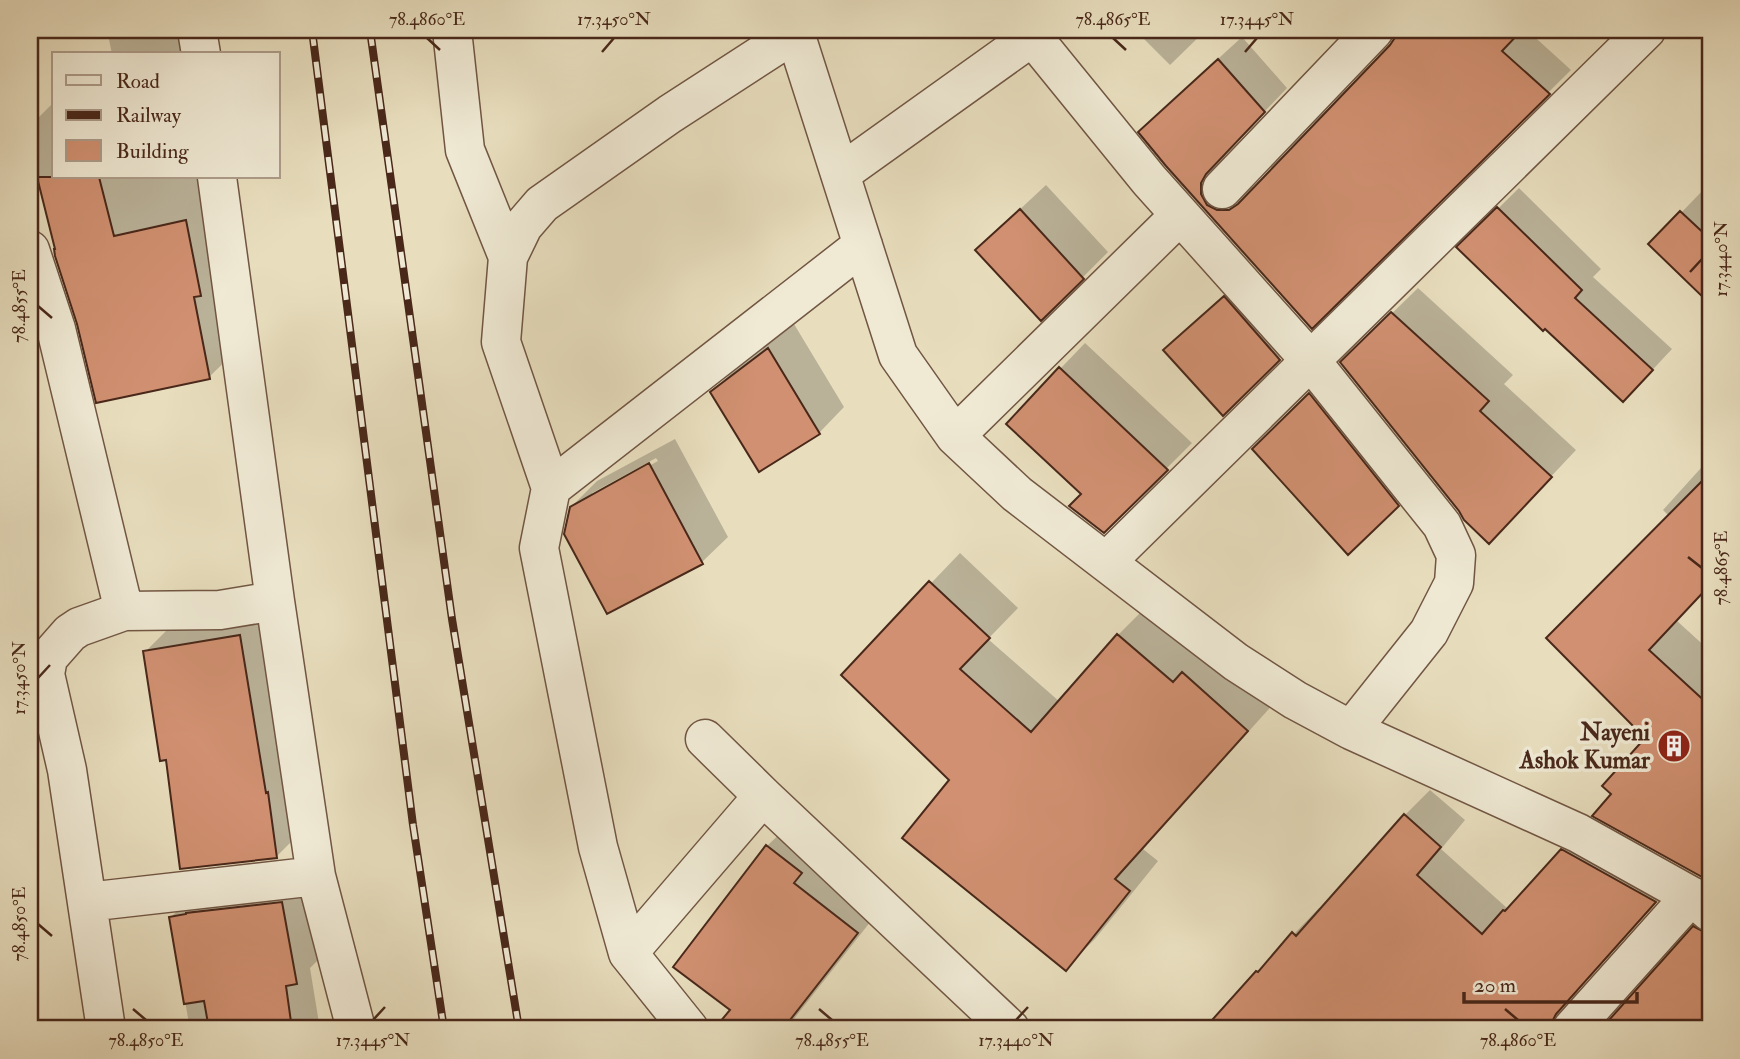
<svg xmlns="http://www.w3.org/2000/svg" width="1740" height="1059" viewBox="0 0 1740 1059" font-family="'IM FELL Double Pica',serif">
  <rect width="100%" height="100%" fill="#e8debe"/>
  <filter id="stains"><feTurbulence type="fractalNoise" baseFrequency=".00286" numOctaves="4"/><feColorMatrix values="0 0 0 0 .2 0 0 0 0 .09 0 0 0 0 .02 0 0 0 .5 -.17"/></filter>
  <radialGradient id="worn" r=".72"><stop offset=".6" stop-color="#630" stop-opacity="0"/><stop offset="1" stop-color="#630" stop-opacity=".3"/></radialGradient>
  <path fill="#0003" fill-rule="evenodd" d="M107 30H182L187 54H112Z
    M1135 30H1206L1170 65Z
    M1397 30H1527L1571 70 1312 326 1140 132 1163 109 1242 37 1287 88 1229 149 1224 158 1223 171 1241 188 1254 187 1261 183 1391 46 1397 35Z
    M52 104H54V177H206L234 353 209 377 79 323 57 257 30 141V126Z
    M1046 185 1108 252 1041 319 1003 225Z
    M1706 187 1710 191V301L1651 244Z
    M1519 188 1601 269 1593 277 1672 349 1643 380 1545 327 1459 247Z
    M1250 272 1304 333 1223 414 1165 350 1191 325Z
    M1418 288 1513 375 1504 384 1576 450 1514 516 1342 362Z
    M794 324 844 407 819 433 712 392 738 366Z
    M1085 343 1192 443 1104 531 1084 494 1060 369Z
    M1335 369 1423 480 1398 505 1254 449Z
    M675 439 728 537 702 562 571 507 597 481ZM656 458 658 461 592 497V493Z
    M1710 458V584L1676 620 1710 651V882L1613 794 1647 738 1548 638 1669 516 1663 510Z
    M960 553 1018 608 988 639 1060 702 1118 635 1147 606 1276 701 1143 849 1158 861 1095 939 1066 968 952 780 843 675Z
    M263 613 299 834 276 857 167 758 145 652 168 629Z
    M1430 790 1465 820 1441 849 1507 908 1588 825 1680 876 1580 987 1575 998 1593 1025H1605L1710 912V1029H1243L1222 1011 1294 934 1319 908 1321 910 1405 815Z
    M793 821 882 907 786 1029H730L722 1023 732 1010 767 846Z
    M306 879 320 958 310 968 320 1029H190L170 918 194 894Z"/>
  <path fill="#d09071" stroke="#49281a" stroke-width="2" d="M1400 30H1522L1502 51 1550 94 1312 329 1166 166 1138 132 1218 59 1265 112 1206 174 1201 183V194L1207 205 1217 210H1229L1238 204 1390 45Z
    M37 177H99L114 236 186 220 201 296 194 297 210 379 96 403 77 324 55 256 54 249H55Z
    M1497 207 1582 290 1575 298 1653 370 1623 402 1545 329 1543 331 1456 247Z
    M1020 209 1084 279 1041 321 975 250Z
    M1680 211 1710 239V304L1648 244Z
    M1224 296 1280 360 1223 416 1163 350Z
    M1391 312 1489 401 1480 411 1552 477 1489 544 1464 520 1459 511 1340 362Z
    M768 348 820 434 759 472 710 392Z
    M1059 367 1168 470 1104 533 1069 506 1081 494 1006 424Z
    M1309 393 1399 506 1348 555 1252 449Z
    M649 463 703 564 607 614 564 534 570 507Z
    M1710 473V585L1649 650 1710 706V884L1702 877 1592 816 1611 794 1602 786 1645 738 1546 638Z
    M929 581 990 638 960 669 1031 732 1117 634 1173 682 1182 672 1248 731 1115 879 1130 891 1066 971 902 838 949 780 841 675Z
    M240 635 266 793 268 792 277 858 180 869 166 760 160 761 143 651Z
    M1404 814 1441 847 1417 875 1482 934 1503 910 1505 911 1561 849 1656 902 1556 1014 1551 1024V1029H1204L1256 971 1258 972 1292 932 1296 936Z
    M766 845 802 873 794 883 858 933 783 1029H714L730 1010 673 967Z
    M282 902 297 984 286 986 292 1029H209L204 1001 184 1004 169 917 186 914V913Z
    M1693 926 1706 933H1710V1029H1601Z"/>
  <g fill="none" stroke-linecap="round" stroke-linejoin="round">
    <defs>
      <path id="minor" d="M197 30 201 54
        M452 30 465 150 508 257
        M794 30 898 355 955 436 1017 494 1236 662 1295 700 1351 730 1578 833 1691 896 1710 912
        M1027 30 1149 180 1311 361 1442 525 1456 555 1454 583 1429 632 1351 730
        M840 174 1033 36
        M217 177 275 601 316 876 356 1029
        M1222 189 1374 30
        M30 250 56 329 124 611
        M955 436 1180 215
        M551 488 863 245
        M1106 562 1646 30
        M705 739 763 796 1010 1029
        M87 902 316 876
        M628 953 763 796
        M106 1029 67 770 45 674 48 658 70 633 79 627 124 611 220 610 275 601
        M689 1029 628 953 598 847 539 548 551 488 501 342 508 257 523 226 542 204 670 114 795 33
        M1572 1029 1691 896"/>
    </defs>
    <use href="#minor" stroke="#715643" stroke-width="41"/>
    <use href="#minor" stroke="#f0ead5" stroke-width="38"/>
    <defs>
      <path id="rail" d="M312 30 413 825 444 1029
        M370 30 452 619 519 1029"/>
    </defs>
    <use href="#rail" stroke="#49281a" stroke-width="8"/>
    <use href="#rail" stroke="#f0ead5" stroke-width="5" stroke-dasharray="16" stroke-linecap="butt"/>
  </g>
  <path fill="none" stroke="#49281a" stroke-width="2.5" d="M427 38 440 50M1113 38 1126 50M602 52 614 38M1245 52 1257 38M1690 272 1702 259M38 306 52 318M1688 557 1702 568M38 678 50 665M38 924 52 936M133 1009 146 1020M819 1009 832 1020M1505 1009 1518 1020M373 1020 385 1007M1016 1020 1028 1007"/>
  <defs>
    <symbol id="building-disc" viewBox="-11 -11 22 22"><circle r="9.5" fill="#8f2418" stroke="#f0ead5"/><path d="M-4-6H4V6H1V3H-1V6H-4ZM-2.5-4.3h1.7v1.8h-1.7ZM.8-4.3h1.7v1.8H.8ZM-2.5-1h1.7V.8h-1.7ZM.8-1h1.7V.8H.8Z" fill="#fff"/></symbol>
  </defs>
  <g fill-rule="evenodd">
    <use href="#building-disc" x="1655" y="727" width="38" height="38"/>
  </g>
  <g text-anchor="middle" stroke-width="7" stroke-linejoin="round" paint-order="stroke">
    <g font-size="24" font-weight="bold" fill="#49281a" stroke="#f0ead5" text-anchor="end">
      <text x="1650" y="740">Nayeni<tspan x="1650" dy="28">Ashok Kumar</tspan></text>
    </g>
  </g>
  <rect width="1740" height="1059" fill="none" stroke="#e8debe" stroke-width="77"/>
  <rect x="52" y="52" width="228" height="126" fill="#f0ead5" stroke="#ad9c8a" stroke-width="2"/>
  <rect x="66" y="75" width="35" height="10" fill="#f0ead5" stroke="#ad9c8a" stroke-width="2"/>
  <text x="116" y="88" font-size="21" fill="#49281a">Road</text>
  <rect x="66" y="110" width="35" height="10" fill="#49281a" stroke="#ad9c8a" stroke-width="2"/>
  <text x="116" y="122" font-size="21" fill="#49281a">Railway</text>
  <rect x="66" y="140" width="35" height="21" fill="#d09071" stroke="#ad9c8a" stroke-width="2"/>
  <text x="116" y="158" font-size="21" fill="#49281a">Building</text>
  <path d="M1464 992v10h173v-10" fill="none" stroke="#49281a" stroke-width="3.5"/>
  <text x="1474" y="992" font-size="21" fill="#49281a" stroke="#f0ead5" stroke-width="5" paint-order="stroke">20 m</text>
  <rect x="38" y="38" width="1664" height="982" fill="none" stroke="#49281a" stroke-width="2.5"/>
  <g font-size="18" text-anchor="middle" fill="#49281a">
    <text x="427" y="25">78.4860°E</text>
    <text x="614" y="25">17.3450°N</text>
    <text x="1113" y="25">78.4865°E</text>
    <text x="1257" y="25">17.3445°N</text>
    <text transform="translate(1721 259) rotate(-90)" y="6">17.3440°N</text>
    <text transform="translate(19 306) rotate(-90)" y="6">78.4855°E</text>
    <text transform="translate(1721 568) rotate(-90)" y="6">78.4865°E</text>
    <text transform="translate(19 678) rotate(-90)" y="6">17.3450°N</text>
    <text transform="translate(19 924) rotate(-90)" y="6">78.4850°E</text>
    <text x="146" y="1046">78.4850°E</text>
    <text x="373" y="1046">17.3445°N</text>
    <text x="832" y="1046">78.4855°E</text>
    <text x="1016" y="1046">17.3440°N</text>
    <text x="1518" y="1046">78.4860°E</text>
  </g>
  <rect width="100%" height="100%" filter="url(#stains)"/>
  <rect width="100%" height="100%" fill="url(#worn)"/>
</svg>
